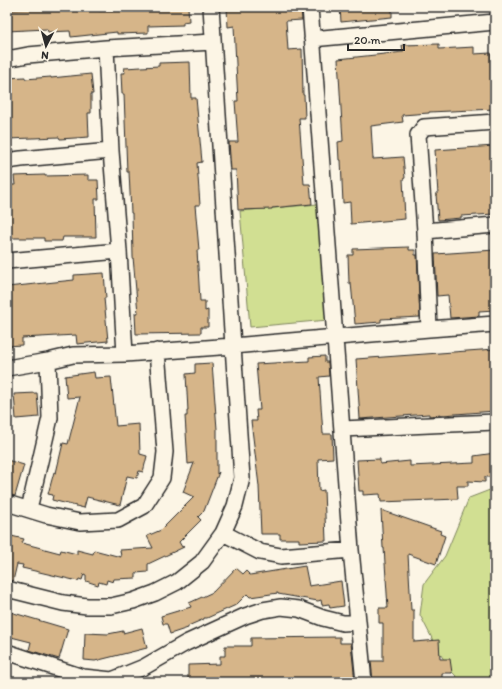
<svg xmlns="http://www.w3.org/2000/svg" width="502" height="689" viewBox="0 0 502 689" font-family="Itim,sans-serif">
  <rect width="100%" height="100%" fill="#fcf5e5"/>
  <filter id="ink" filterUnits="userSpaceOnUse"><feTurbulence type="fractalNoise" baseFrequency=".025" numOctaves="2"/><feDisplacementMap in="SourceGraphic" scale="8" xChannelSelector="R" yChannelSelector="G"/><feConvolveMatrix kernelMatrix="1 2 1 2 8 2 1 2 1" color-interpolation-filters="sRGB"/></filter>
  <g filter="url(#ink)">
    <path fill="#d1df92" stroke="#7e855e" d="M318 204 328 320 250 327 240 211Z
      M495 488V682H462L451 671 439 652 420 615 424 584 445 556 469 498Z"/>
    <path fill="#d6b589" stroke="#2b2b2b" d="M32 7H84V11L99 9V11L157 9V7H188L189 21 183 22V25L148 26V33L117 34V32L71 37 70 31 48 32 47 29 7 31V10L32 9Z
      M257 7H301L302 20 286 21 288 50 302 49 303 95H304L305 118H299L304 184H310L312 204 272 208V209L238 210 236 170H231L229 142H238L235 101H238L234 26 228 27 227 8Z
      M340 7H392V17L341 22Z
      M439 44V49L474 47V54L491 53 492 86H495V109L429 112V113L402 115 403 122 371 126 373 159 403 157 405 178 403 179 405 219 351 224 350 202 343 203 341 160H339L338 142 343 141 338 59 403 52 402 45Z
      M190 62 191 98H196L202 162 197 163 200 205H195L199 250H197L200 301H205V311L208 310V327H201V333L136 334 135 313H138L133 257 132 213H131L129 172H127L124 94H122L121 73H125L124 68 159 66V63Z
      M91 74 93 94H91V113H88L89 137 60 139 59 137 7 139V78L25 77V79L51 77V78Z
      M495 146V214L461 216V218L438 220 436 194H438L435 150Z
      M45 175V176L88 175V180H98L99 199H95L96 237H63L62 241H44V238H7V185H15L14 176Z
      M409 247V250H415V255H417L420 317 381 319V322L355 324 351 283H349L348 255H353V249Z
      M495 250V310L479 311V316L450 318 448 295 437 296 435 254Z
      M104 273 106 298H104L108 341 77 344 76 335 22 338V345L7 346V287L74 280V275Z
      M495 349V411L429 416V414L360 419 356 359Z
      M325 356V362H328L329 376 319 377 323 434H332L333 458 318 459 319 491 324 490 326 541 299 542V539H280V534H261L259 486 251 421H257L256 410H260L256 364 309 361V357Z
      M212 363 217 429V474L219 472 204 511 198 517 201 520 179 542 182 547 184 546V547L148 564V572L136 573V578L114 579 113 582 107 580 106 584 99 582 98 585 86 581V575L84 574 82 580 79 579 78 581 22 568 23 565 17 564 13 581 7 580V535L24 539 22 543 60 553 61 550 77 554V550L93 554 94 550 121 557 120 550 153 548 147 536 161 530 194 497 183 492 194 463 188 464 185 416H187V411H188L186 374 195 373V364Z
      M94 372 95 378 111 377 116 426 139 424 140 454 147 456 143 472 139 471 137 478 127 476 120 505 87 497 84 508 52 500 53 495 48 494 54 472 56 473 63 443 68 444 80 397 67 398 65 376Z
      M37 393 39 417 16 419 14 394Z
      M495 453V477H485V482L468 481V486H457L458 499 381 502 380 494 363 495V491H359L357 460 380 459V464L410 461V466L474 463V456Z
      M7 460 24 465 15 496 7 494Z
      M381 510 441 531 440 534 445 536 436 564 408 554 411 610H414V642L439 640 440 659H450L452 673H442V679L415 681V682H373L371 661H383V623H379V608H388L384 548H383Z
      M305 566 309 586 341 581 344 606 330 608 329 604 322 605 321 600 318 601 278 594V593L250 597 247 594 236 605 207 618H204V619L188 626V628L170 634 167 624H163L161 616 191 607 189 603 213 592 236 568 243 574 246 571 250 575Z
      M7 611 68 629 59 659 29 650 31 642 7 636Z
      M142 628 147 648 95 661 84 660 85 633 108 634 123 631V633Z
      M340 637V643H351L355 682H188V665L220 664V656H225V646H251V638Z"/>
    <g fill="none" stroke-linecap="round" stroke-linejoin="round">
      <defs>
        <path id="street" d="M310 7 351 550 364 682
          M312 39 495 22
          M106 48 111 151 119 251 125 354
          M7 59 28 55 106 48 213 42
          M7 161 21 159 111 151
          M425 231 495 225
          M7 261 119 251
          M429 329 425 231 418 135 424 127 495 122
          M7 368 48 361 73 355 125 354 233 346 429 329 495 324
          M342 429 495 422
          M7 503 46 515 80 522 118 520 144 506 162 478 165 452 157 351
          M29 509 50 418 48 361
          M223 533 260 552 281 556 351 550
          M7 589 63 603 87 606H111L133 601 155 593 177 582 202 562 223 533 235 506 242 478 233 346 211 7
          M7 652 83 677 112 680 144 667 186 643 245 616 263 610 281 607 299 609 323 618 343 623 358 622"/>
      </defs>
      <use href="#street" stroke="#2b2b2b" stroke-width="18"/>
      <use href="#street" stroke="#fcf5e5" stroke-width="15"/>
    </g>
  </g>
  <rect width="502" height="689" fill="none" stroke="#fcf5e5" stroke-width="24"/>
  <rect x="12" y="12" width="478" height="665" fill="none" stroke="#2b2b2b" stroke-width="1.5" filter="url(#ink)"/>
  <g transform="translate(46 46) rotate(186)" stroke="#fcf5e5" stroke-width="3" paint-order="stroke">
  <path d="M0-3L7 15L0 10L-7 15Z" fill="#2b2b2b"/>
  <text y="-6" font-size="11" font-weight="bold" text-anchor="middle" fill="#2b2b2b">N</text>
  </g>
  <path d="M348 44v6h56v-6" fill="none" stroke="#2b2b2b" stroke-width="2"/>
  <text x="354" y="44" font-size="12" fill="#2b2b2b" stroke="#fcf5e5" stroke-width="3" paint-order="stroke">20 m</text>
</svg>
